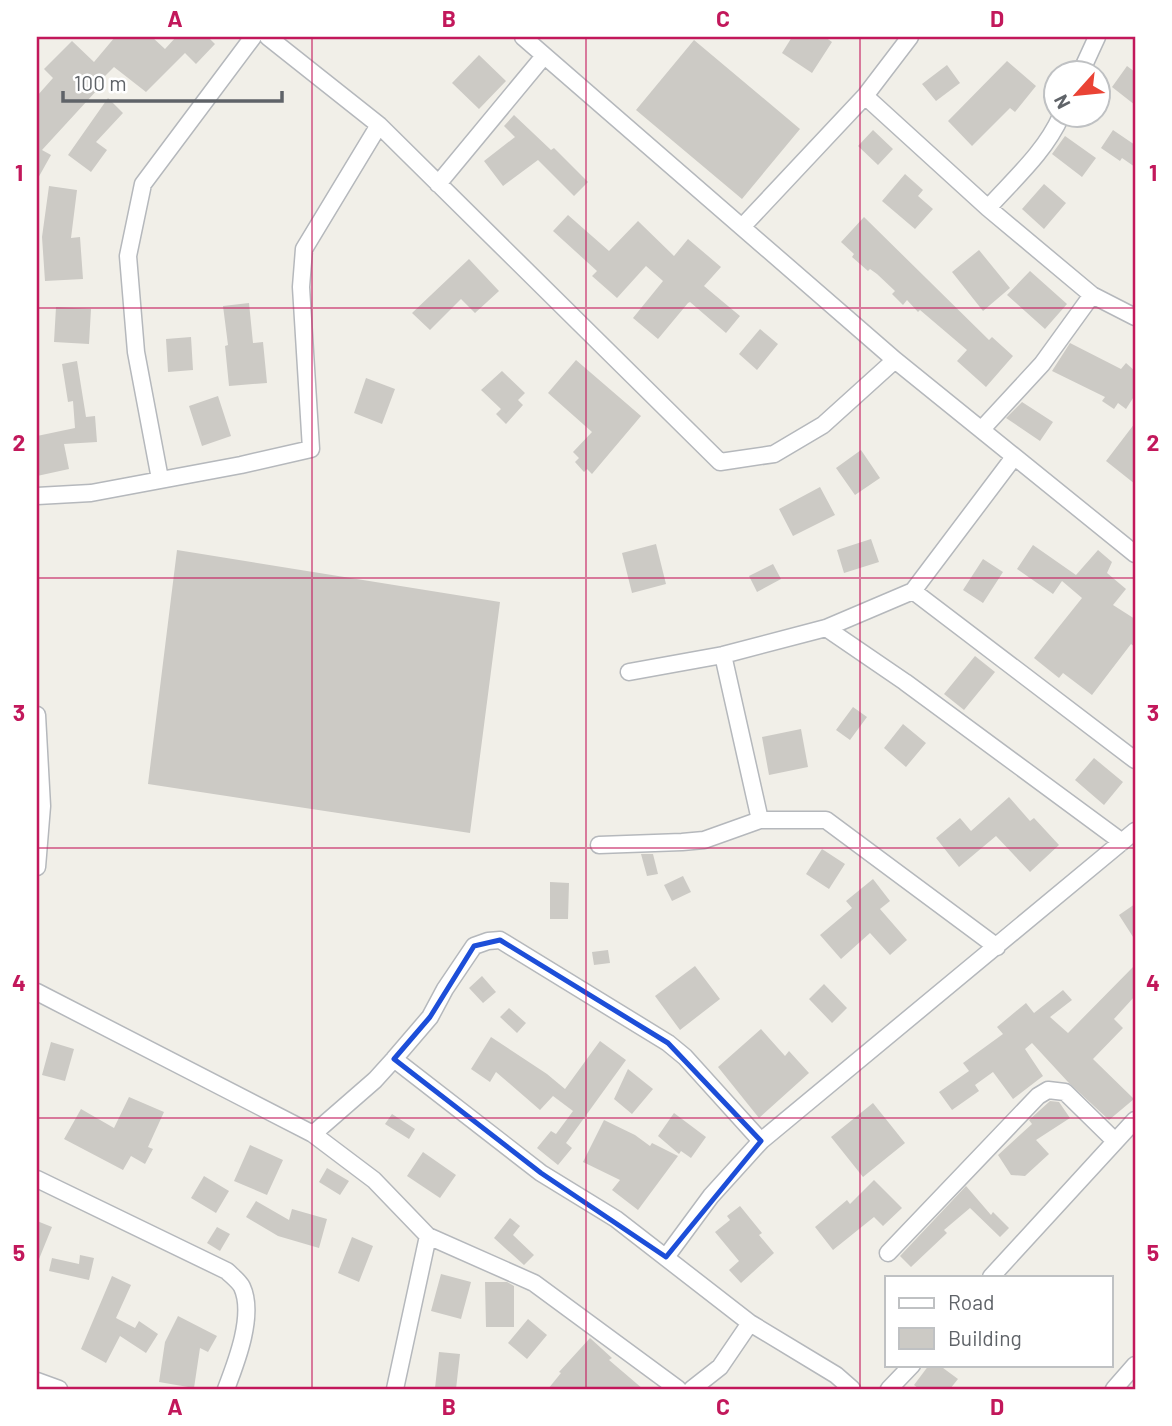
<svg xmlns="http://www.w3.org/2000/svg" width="1172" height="1426" viewBox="0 0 1172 1426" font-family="Barlow,sans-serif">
  <rect width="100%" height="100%" fill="#f1efe8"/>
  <path fill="#cccac5" d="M115 37H152L165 49 176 37H208L215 44 196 64 185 53 146 92 114 67 95 86 98 89 42 150 51 155 37 180V96L53 78 44 69 72 41 94 62Z
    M792 37H825L832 42 812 73 782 53Z
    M694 40 800 129 742 199 636 110Z
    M479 55 506 81 479 109 452 83Z
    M1007 61 1036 86 1015 112 1010 108 972 146 948 121Z
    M947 65 960 83 936 101 922 84Z
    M1127 66 1135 72V105L1112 87Z
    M108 98 123 113 96 142 107 150 91 172 68 155Z
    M514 115 551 150 554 148 588 182 574 196 538 160 503 186 484 161 515 137 504 126Z
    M873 130 893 149 878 165 858 146Z
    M1113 130 1135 145V167L1122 158 1120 161 1101 148Z
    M1065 136 1096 158 1082 177 1052 154Z
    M905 174 923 190 918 196 933 209 915 229 882 201Z
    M1044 184 1066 203 1044 229 1022 209Z
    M49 186 77 190 71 238 80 237 83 279 45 281 42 237Z
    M568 215 609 251 638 221 674 256 688 239 721 267 704 286 740 316 726 333 690 302 688 303 658 339 633 318 663 281 646 266 617 298 592 276 597 271 553 231Z
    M864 217 989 340 992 337 1013 356 986 387 957 361 967 350 920 310 918 312 907 300 903 305 892 294 895 291 877 274 870 269 868 271 852 257 854 254 841 242Z
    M979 250 1010 288 983 311 952 272Z
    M469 259 499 291 475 313 461 299 430 330 412 313Z
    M1030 271 1067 304 1045 329 1007 295Z
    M249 303 253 343 263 342 267 383 229 386 225 346 228 345 223 306Z
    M56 307 91 309 89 344 54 342Z
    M760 329 778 344 757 370 739 354Z
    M191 337 193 370 168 372 166 339Z
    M1070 343 1121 369 1126 363 1135 371V395L1126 409 1118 403 1114 409 1102 401 1105 397 1052 371Z
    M576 360 641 416 592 474 587 469 584 472 575 462 579 458 573 452 592 432 548 393Z
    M77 361 86 417 95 416 97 442 64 444 69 469 37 476V436L75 428 73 401 68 402 62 364Z
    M502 371 525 393 518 400 523 405 506 424 496 414 501 409 481 390Z
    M366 378 395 389 382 424 354 413Z
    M218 396 231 436 202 446 189 406Z
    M1022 402 1053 422 1040 441 1006 418Z
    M1135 423V484L1106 461Z
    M861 450 880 478 855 495 836 468Z
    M820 487 835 515 793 536 779 509Z
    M871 539 879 562 844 573 837 550Z
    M656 544 666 584 632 593 622 553Z
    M1033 545 1076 575 1098 550 1112 562 1107 573 1126 589 1113 605 1135 619V647L1131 644 1092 695 1063 673 1059 678 1034 658 1082 598 1062 581 1053 594 1017 569Z
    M177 550 500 602 470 833 148 784Z
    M983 559 1003 572 983 603 963 590Z
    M773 564 781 579 757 592 749 576Z
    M975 656 995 672 964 710 944 694Z
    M853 707 867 717 850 740 836 730Z
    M903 724 926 743 906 767 884 748Z
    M801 729 808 767 769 775 762 737Z
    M1094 758 1123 782 1104 805 1075 780Z
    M1009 797 1030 821 1034 818 1059 845 1030 872 996 836 959 867 936 838 960 818 971 831Z
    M822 849 845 864 829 889 806 874Z
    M641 854H653L658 874 647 876Z
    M683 876 691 892 672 901 664 885Z
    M873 879 890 901 880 909 907 940 890 955 870 933 841 959 820 935 852 908 846 901Z
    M550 882 569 883 568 919H550Z
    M1135 904V940L1119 915Z
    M608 950 610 963 594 965 592 952Z
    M1135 965V996L1114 1019 1123 1028 1093 1059 1134 1099 1109 1120 1068 1082 1032 1043 1025 1049 1043 1076 1013 1099 993 1072 975 1085 979 1091 952 1110 939 1092 969 1071 963 1063 1003 1034 997 1027 1026 1003 1034 1013 1063 990 1072 1000 1050 1017 1068 1033Z
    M695 966 720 999 680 1030 655 996Z
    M482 976 496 992 483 1003 469 988Z
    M824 984 847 1008 832 1023 809 999Z
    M509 1008 526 1023 517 1033 500 1017Z
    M761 1029 785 1056 789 1051 809 1073 759 1118 718 1067Z
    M491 1037 547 1074 565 1089 600 1041 626 1060 566 1143 572 1148 558 1165 537 1148 551 1131 556 1134 573 1111 553 1096 540 1110 496 1072 490 1082 471 1069Z
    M51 1042 74 1049 65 1081 42 1075Z
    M628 1069 653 1089 632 1114 614 1099Z
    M129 1097 164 1112 148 1147 153 1149 145 1164 131 1156 123 1170 64 1139 81 1109 114 1128Z
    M1050 1101 1059 1102 1070 1118 1036 1140 1049 1154 1025 1176 1011 1175 998 1155 1032 1124 1029 1120Z
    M873 1103 905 1143 863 1177 831 1137Z
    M674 1113 706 1137 691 1158 681 1151 679 1154 658 1136Z
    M392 1114 415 1129 409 1139 385 1124Z
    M604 1120 635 1135 650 1146 652 1143 678 1156 638 1210 612 1190 620 1180 583 1162Z
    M250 1145 283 1160 267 1195 234 1181Z
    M423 1152 456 1175 440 1198 407 1176Z
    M327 1168 349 1181 340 1195 319 1182Z
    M204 1176 229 1191 216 1213 191 1198Z
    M874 1180 902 1208 883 1226 874 1217 833 1250 815 1227 847 1200 850 1204Z
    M966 1186 991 1215 993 1212 1009 1228 1000 1237 970 1208 944 1230 947 1233 911 1267 900 1256Z
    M256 1201 289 1220 292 1209 327 1219 319 1248 278 1236 246 1217Z
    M740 1206 762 1233 759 1235 774 1253 741 1283 729 1270 739 1261 715 1232 730 1220 727 1216Z
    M510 1218 520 1226 513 1235 534 1255 524 1265 494 1238Z
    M37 1221 52 1227 37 1264Z
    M217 1227 230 1234 220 1251 207 1243Z
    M352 1237 373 1246 359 1282 338 1273Z
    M80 1255 94 1258 89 1280 49 1271 52 1258 79 1264Z
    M441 1274 471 1282 461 1319 431 1311Z
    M112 1276 131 1285 116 1318 135 1328 139 1321 158 1334 146 1353 120 1336 106 1363 81 1349Z
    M485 1282H507L514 1286V1327H486Z
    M178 1316 217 1336 208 1352 200 1348 194 1388 159 1382 165 1342Z
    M528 1319 547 1335 527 1359 508 1343Z
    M590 1338 612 1358 609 1360 643 1389H548L561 1373 559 1372Z
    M439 1352 460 1354 456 1389 435 1388Z
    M929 1365H939L958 1379 950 1389H919L914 1385Z"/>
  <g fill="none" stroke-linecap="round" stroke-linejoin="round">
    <defs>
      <path id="minor" d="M268 37 379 125 720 462 774 454 823 425 895 360
        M523 37 895 360 1135 554
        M1080 74 1097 37
        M865 96 988 208 1092 295 1135 317
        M438 184 544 56
        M988 208C1014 179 1045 152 1061 116
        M742 227 865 96 910 37
        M982 429 1042 364 1092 295
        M160 479 136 352 128 256 143 184 253 37
        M37 496 91 493 241 465 311 449 301 287 304 249 379 125
        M913 591 1135 760
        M826 628 905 682 1122 842
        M723 655 760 820
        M629 672 723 655 826 628 913 591 1014 457
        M37 715 42 806 37 867
        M599 845 682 842 704 840 760 820H826L997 947
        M37 992 313 1134 374 1180 428 1236 395 1389
        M394 1059 430 1017 445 989 474 946 488 941 500 940 668 1043 685 1057 761 1141
        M313 1134 375 1080 394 1059 541 1173 616 1219 750 1323 720 1367 692 1389
        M37 1179 227 1271C232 1276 239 1281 242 1287 255 1315 236 1363 226 1389
        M428 1236 534 1283 678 1389
        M888 1253 1038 1096 1048 1090 1065 1092 1115 1141
        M666 1257 711 1196 761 1141 1135 831
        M991 1277 1135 1120
        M750 1323 836 1375 852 1389
        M37 1381 59 1389
        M889 1389 912 1365
        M1114 1389 1135 1365"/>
    </defs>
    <use href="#minor" stroke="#b5b8bc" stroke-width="19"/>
    <use href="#minor" stroke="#fff" stroke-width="16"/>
  </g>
  <path fill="none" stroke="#1d4ed8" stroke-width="5" stroke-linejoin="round" d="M500 940 668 1043 761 1141 666 1257 541 1173 394 1059 430 1017 474 946Z"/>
  <path fill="none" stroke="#c2185b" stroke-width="2" stroke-opacity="0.55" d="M312 37V1389M586 37V1389M860 37V1389M37 308H1135M37 578H1135M37 848H1135M37 1118H1135"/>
  <rect width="1172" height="1426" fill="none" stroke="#ffffff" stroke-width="77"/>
  <rect x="885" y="1276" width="228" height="91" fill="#ffffff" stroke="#bfc1c3" stroke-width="2"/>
  <rect x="899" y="1298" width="35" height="10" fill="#ffffff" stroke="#bfc1c3" stroke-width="2"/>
  <text x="948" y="1310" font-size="21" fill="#5f6368">Road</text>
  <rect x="899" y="1328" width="35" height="21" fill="#cccac5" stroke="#bfc1c3" stroke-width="2"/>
  <text x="948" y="1346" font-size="21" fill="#5f6368">Building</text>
  <g transform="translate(1077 94) rotate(243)"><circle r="33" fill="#ffffff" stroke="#bfc1c3" stroke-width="2"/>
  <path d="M0-5L12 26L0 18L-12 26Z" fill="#ea4335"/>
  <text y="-10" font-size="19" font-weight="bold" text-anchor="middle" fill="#5f6368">N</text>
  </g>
  <path d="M63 91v10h219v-10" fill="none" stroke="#5f6368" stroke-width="3.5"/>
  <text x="74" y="91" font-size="21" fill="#5f6368" stroke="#ffffff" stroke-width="5" paint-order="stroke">100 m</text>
  <rect x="38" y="38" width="1096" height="1350" fill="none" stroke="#c2185b" stroke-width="2.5"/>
  <g font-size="23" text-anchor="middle" font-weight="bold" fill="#c2185b">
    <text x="175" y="27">A</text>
    <text x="449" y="27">B</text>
    <text x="723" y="27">C</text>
    <text x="997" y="27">D</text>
    <text x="19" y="181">1</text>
    <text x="1153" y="181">1</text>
    <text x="19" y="451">2</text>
    <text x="1153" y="451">2</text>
    <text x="19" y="721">3</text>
    <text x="1153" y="721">3</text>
    <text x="19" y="991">4</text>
    <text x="1153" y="991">4</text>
    <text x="19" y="1261">5</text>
    <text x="1153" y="1261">5</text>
    <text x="175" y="1415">A</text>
    <text x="449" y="1415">B</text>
    <text x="723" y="1415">C</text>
    <text x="997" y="1415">D</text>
  </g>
</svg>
